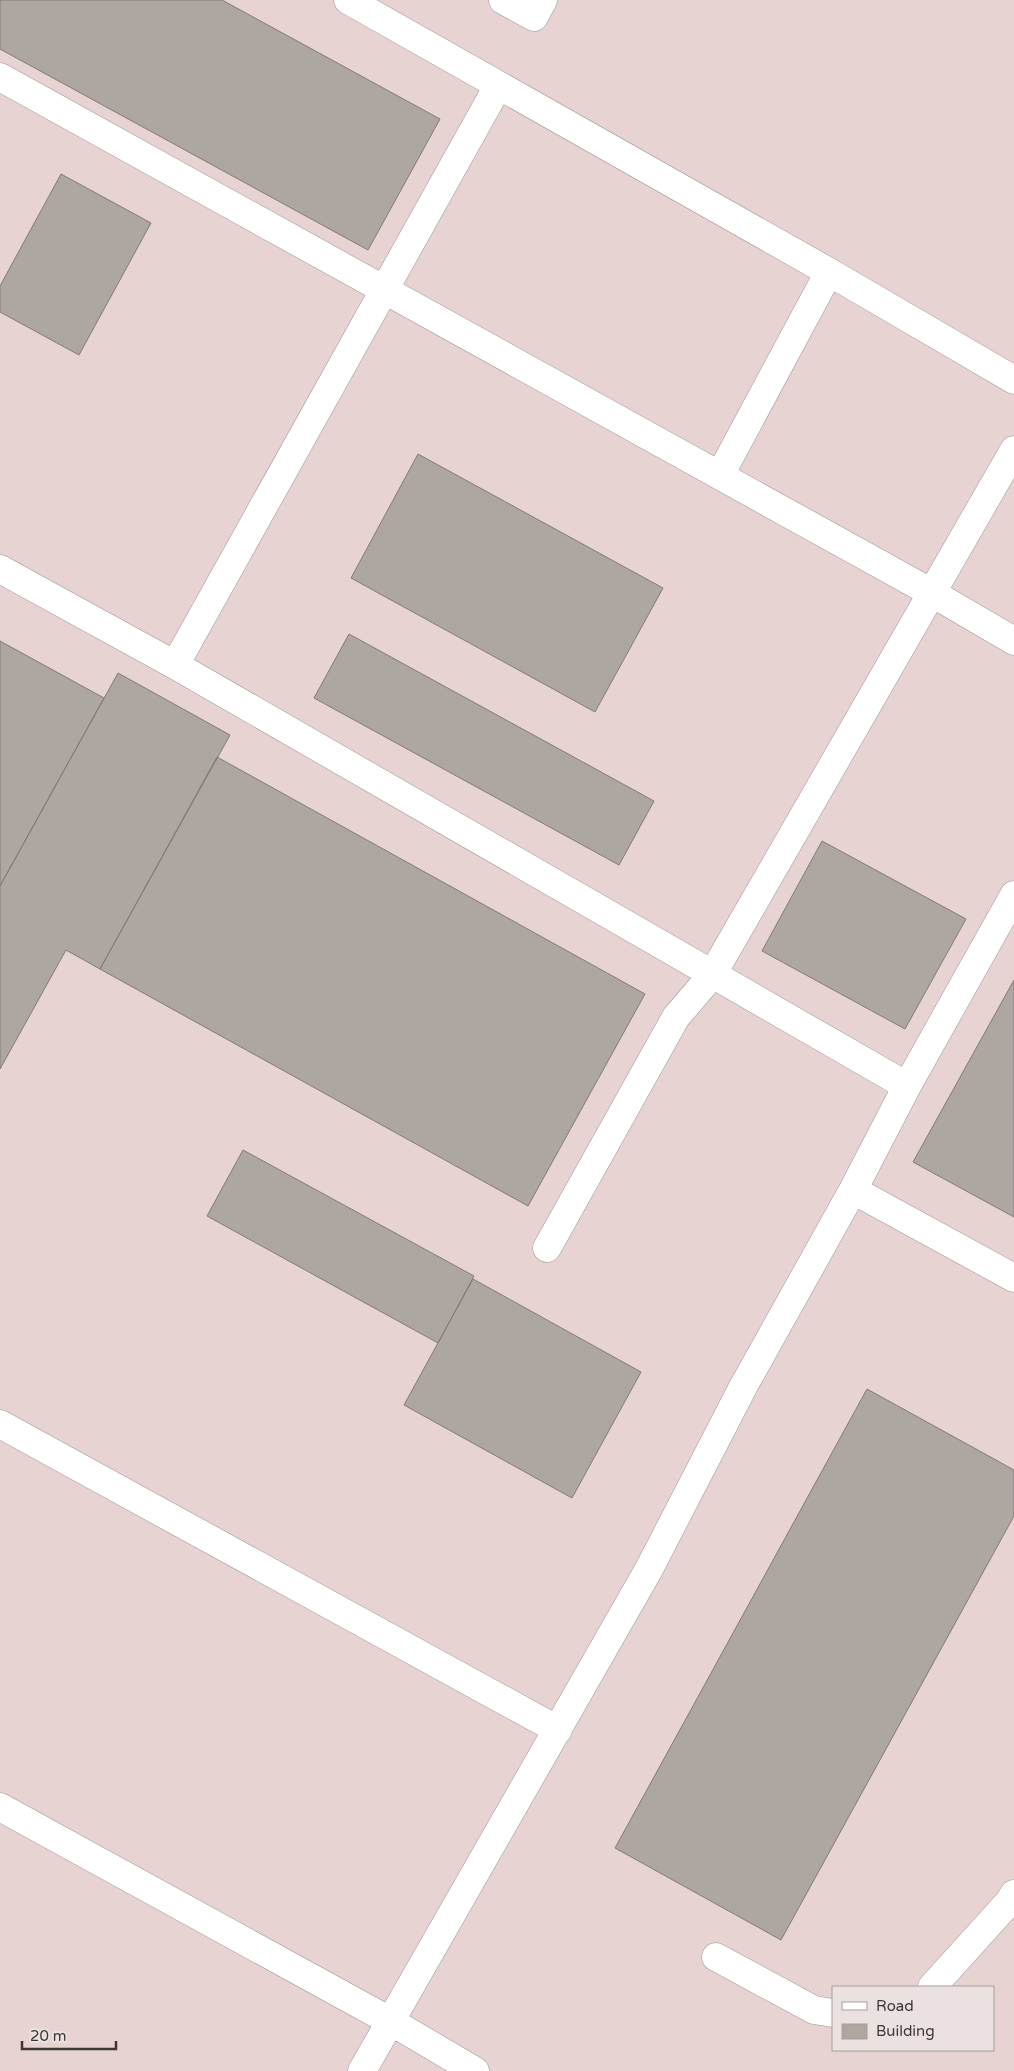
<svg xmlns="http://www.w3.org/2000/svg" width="1014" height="2071" viewBox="0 0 1014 2071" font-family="'Varela Round',sans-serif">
  <rect width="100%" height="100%" fill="#ece1e1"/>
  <path fill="#e6d3d2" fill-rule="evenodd" d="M0 0H1014V2071H0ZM833 1987H993V2050H833Z"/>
  <path fill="#aea6a1" stroke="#837b77" d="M0 0H222L440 119 368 250 0 49Z
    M61 174 151 223 79 355 0 312V286Z
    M418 454 663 588 595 712 351 578Z
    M349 634 654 801 619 865 314 698Z
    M0 641 104 698 0 886Z
    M118 673 230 735 100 969 66 950 0 1069V886Z
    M217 757 645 994 528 1206 100 969Z
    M822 841 966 919 905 1029 762 951Z
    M1014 980V1217L913 1162Z
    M243 1150 474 1276 438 1343 207 1216Z
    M473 1279 641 1372 572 1498 404 1405Z
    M867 1389 1014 1470V1516L781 1940 615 1848Z"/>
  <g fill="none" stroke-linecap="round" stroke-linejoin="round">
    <defs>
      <path id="minor" d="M348 0 829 272 1014 380
        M503 0 534 17 543 0
        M0 77 932 593 1014 641
        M720 475 829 272
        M0 569 175 665 907 1086
        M175 665 498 86
        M853 1190 1014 1278
        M547 1248 676 1017 712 975 1014 450
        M0 1424 558 1730
        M0 1807 390 2021 475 2071
        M716 1957 814 2010 833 2013
        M932 1987 1009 1902 1014 1894
        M362 2071 649 1569 743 1387 853 1190 907 1086 1014 895"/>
    </defs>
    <use href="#minor" stroke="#a09696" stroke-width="29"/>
    <use href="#minor" stroke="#fff" stroke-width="28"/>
  </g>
  <rect x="832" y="1986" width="162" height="65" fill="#ece1e1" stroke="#a69d9d"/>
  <rect x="842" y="2002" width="25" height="8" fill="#ffffff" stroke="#a69d9d"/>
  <text x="876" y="2011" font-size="15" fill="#3c3838">Road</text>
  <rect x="842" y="2024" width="25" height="15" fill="#aea6a1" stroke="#a69d9d"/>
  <text x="876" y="2036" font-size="15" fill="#3c3838">Building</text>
  <path d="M22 2041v8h94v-8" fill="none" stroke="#3c3838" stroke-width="2.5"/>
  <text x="30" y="2041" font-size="15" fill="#3c3838" stroke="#ece1e1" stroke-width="4" paint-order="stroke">20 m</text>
</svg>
